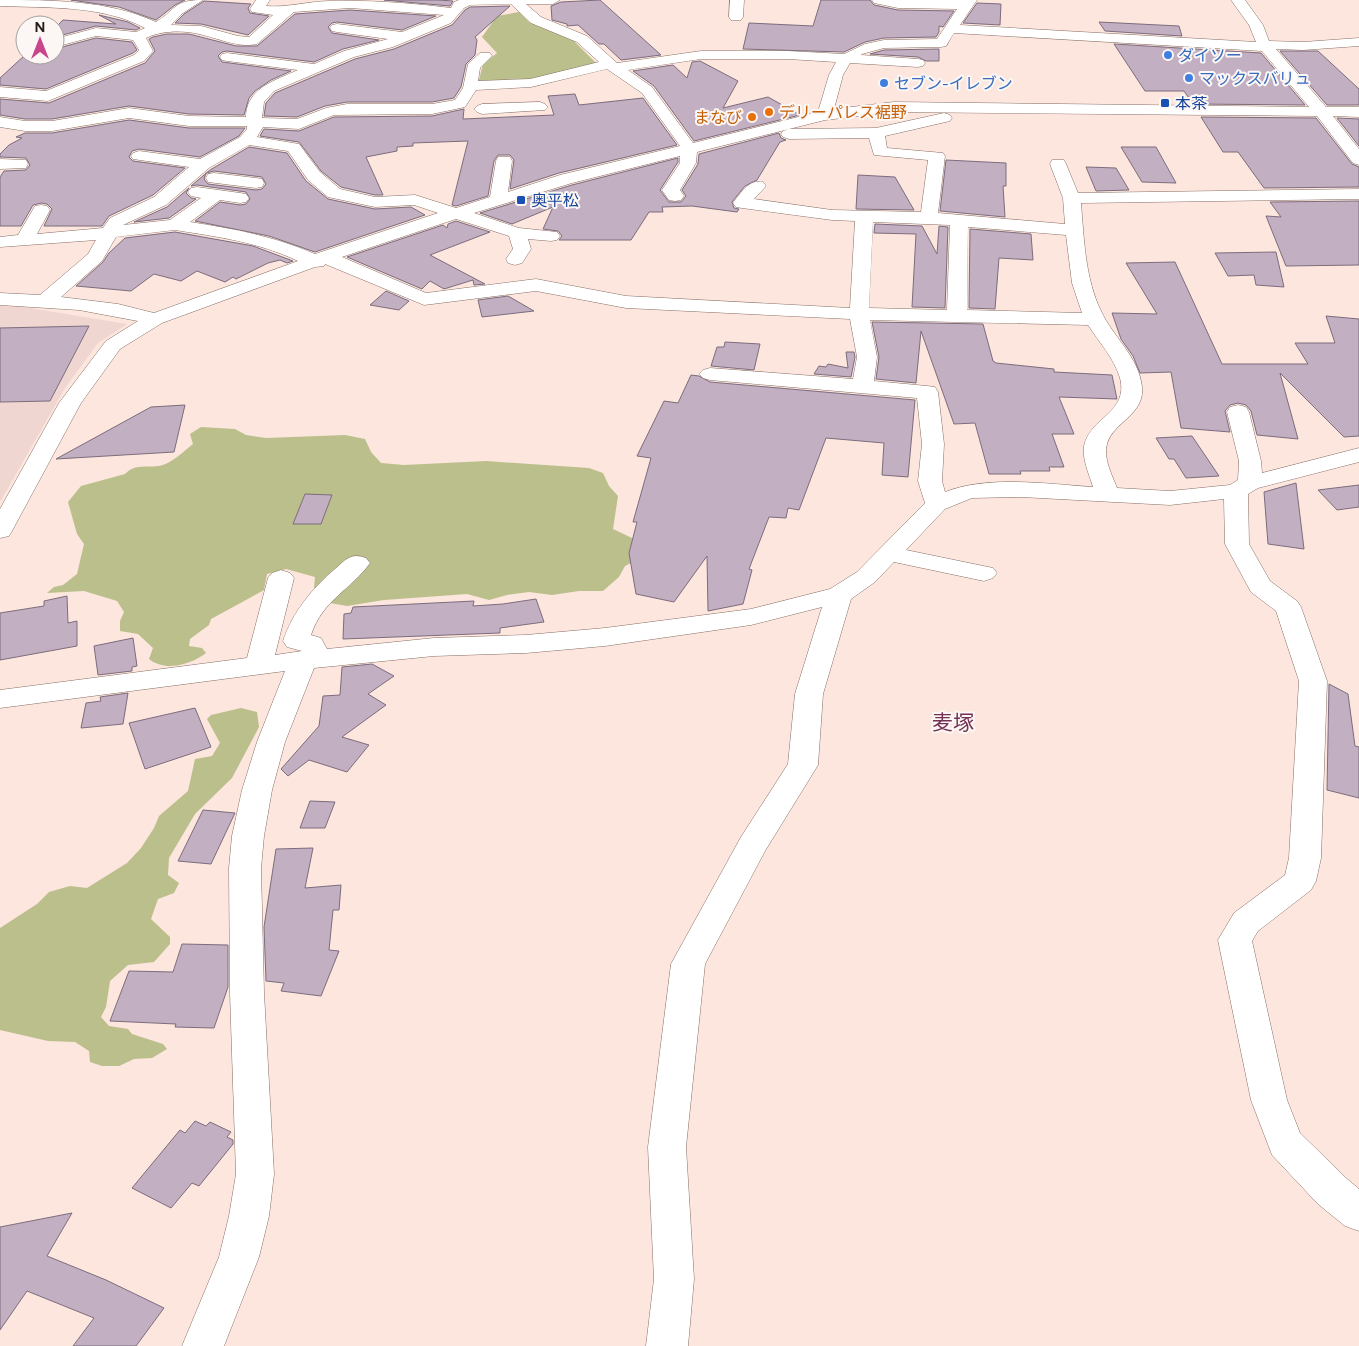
<svg xmlns="http://www.w3.org/2000/svg" width="1359" height="1346" viewBox="0 0 1359 1346" font-family="Figtree,'Noto Sans JP',sans-serif">
  <rect width="100%" height="100%" fill="#fce6dd"/>
  <path fill="#f0d6d0" d="M0 306 24 307 127 324 98 343 65 388 0 502Z"/>
  <path fill="#bbbf8b" d="M519 12 529 22 571 38 597 64 526 81 478 84 483 64 497 53 482 37 497 16Z
    M201 427 235 429 246 435 266 438 345 435 365 439 371 452 381 463 404 465 486 461 589 468 603 473 609 486 618 496 613 529 632 538 643 557 625 566 619 577 603 591H579L552 595 529 592 507 595 489 600 467 594 384 600 347 606 330 603 314 588 315 577 286 569 267 574 264 590 211 619 209 625 190 639 189 646 202 648 206 653C190 665 165 672 149 659L153 648 138 634 120 631V621L124 612 117 601 84 591 47 593 54 587 63 585 77 574 84 544 77 534 68 502 81 486 125 474C136 462 150 469 163 465 174 461 184 451 193 444L190 434Z
    M241 708 257 712 259 727 232 778 195 814 169 858 168 875 179 883 174 893 158 899 151 919 170 937V944L154 962 128 965 110 981 106 1007 101 1017 109 1026 128 1029 132 1034 163 1044 167 1049 152 1058 134 1059 119 1066H102L90 1062 89 1051 75 1042 48 1041 0 1030V928L37 904 49 892 70 886 87 888 127 863 141 848 154 828 159 816 188 791 195 759 212 756 220 743 207 719 211 715Z"/>
  <path fill="#c2afc2" stroke="#7d6c7d" fill-rule="evenodd" d="M71 0H185L175 5 156 20 119 7Z
    M384 0H438L453 1 450 6Z
    M600 0 661 55 621 60 604 44H599L578 25 567 26V24L552 20 551 6 561 2Z
    M821 0H870L874 5 898 10 954 11 943 27 939 26V32L936 37 884 38 865 42 844 52 743 49 749 23 813 26Z
    M204 1 251 4 248 8 250 13 269 16 248 35 201 24 175 23 184 14Z
    M977 3 1001 4 1000 25 963 23Z
    M510 6 475 37 477 40 475 55 466 64 461 87 454 98 432 102H347L325 106 297 117 264 116 266 103 275 93 355 59 394 49 452 25 465 10 470 7Z
    M350 10 436 16 402 30 337 22 332 23 328 27 332 33 379 40 343 49 314 62 227 51 222 52 218 56 222 62 291 71 271 80 255 91 249 98 244 115 189 114 129 106 52 119H25L0 115V99L49 103 145 63 155 51 149 39 153 37 167 34H189L236 46H257L295 14Z
    M99 15 128 22 140 28 136 30 96 26 55 37V28L63 20 116 24Z
    M1099 22 1179 26 1182 36 1105 31Z
    M96 38 132 42 137 50 133 53 46 89 0 85V78L25 55H55V49Z
    M1114 44 1261 53 1305 105 1193 104 1184 91H1145Z
    M939 49V61H926L918 57 870 54 884 50Z
    M1280 51H1318L1359 89V105H1327Z
    M700 61 738 81 723 108 768 97 800 115 694 141 654 86 633 71 673 65 687 78 692 62Z
    M575 94 579 105 643 98 677 145 559 173 510 189 514 160 510 155H498L494 161 488 196 456 206 452 205 468 141 413 143V146L397 147V151L366 157 383 195H375L341 187 321 171 299 142 260 136 264 129 299 131 334 117 432 116 464 109 463 119 554 115 548 96Z
    M1201 117 1316 118 1352 164 1359 167V187L1264 188 1238 152H1223Z
    M1337 118 1359 119V146Z
    M129 120 189 128H245L239 136 200 157 139 149 132 151 129 157 133 161 185 168 153 195 109 216 102 226H44L52 209 47 204 41 203 33 205 21 226H0V177L4 171 26 170 30 165 26 158 0 157V154L9 145 22 138 16 137 25 133H52Z
    M779 133 781 138 786 140 780 142 757 180 745 186 732 202 734 208 739 209 737 212 692 206 662 207 663 212H649L631 240H559L562 236 558 231 543 229 553 207 512 224 480 213 572 185 678 158V162L660 190 669 202H681L686 196 682 190 698 164 699 154Z
    M249 147 287 153 306 181 328 199 375 209 411 207 425 215 315 252 269 236 195 221 220 202 240 205 246 204 250 199 246 192 197 185 191 186 210 170ZM214 171 262 177 266 184 262 189 256 190 208 184 204 179 206 173Z
    M1121 147H1156L1176 183 1142 182Z
    M946 160 1006 163V186H1003L1005 217 940 211Z
    M1086 167 1116 168 1129 190 1096 191Z
    M858 175 895 177 914 210 856 209Z
    M189 188 186 193 191 198 196 199 169 218 134 222 167 207Z
    M1359 201V265L1286 266 1266 216 1281 217 1270 202Z
    M456 221 490 232 430 255 485 284 474 285 473 280 444 289 430 281 422 289 347 257 443 225 447 228 448 224Z
    M875 224 922 226 937 254 939 226 948 227 945 308 912 307 916 234 874 233Z
    M970 229 1031 234 1033 260 999 258 995 309 969 308Z
    M175 232 253 246 293 261 287 263 280 260 268 263 236 279 233 277 225 282 197 271 181 281 154 274 131 291 76 286 103 262 109 253 125 238Z
    M1276 252 1284 287 1256 285 1254 275 1228 276 1215 253Z
    M1175 262 1222 364H1308L1295 343H1335L1326 316 1359 319V436L1344 437 1280 373 1298 439 1257 435 1251 411 1246 405 1238 403 1230 405 1225 411 1230 432 1181 428 1171 372 1140 373 1133 356 1121 339 1112 313 1157 314 1126 263Z
    M386 291 409 301 399 310 370 305Z
    M508 296 534 311 482 317 478 300Z
    M872 322 983 324 993 361 996 363 1054 369V372L1112 375 1117 399 1059 397 1074 434H1052L1064 467H1049L1050 471H1020L1021 474H989L975 423 954 424 921 331 916 383 876 379 879 357Z
    M89 326 50 401 0 402V328Z
    M725 342 760 344 754 370 711 366 717 347H724Z
    M846 352H854L855 357 851 377 814 374 819 366 826 367 828 364 848 368Z
    M691 375 699 376 710 382 915 400 908 477 882 475 884 443 826 438 799 510 788 508 786 518 769 517 749 569 752 570 743 604 708 611 707 556 674 602 636 594 629 553 637 522H633L651 458 637 456 664 401 678 403Z
    M185 405 174 452 56 459 151 407Z
    M1192 436 1219 476 1186 478 1174 459H1169L1156 438Z
    M1296 483 1304 549 1268 544 1264 492Z
    M1359 485V507L1337 510 1318 490Z
    M305 494 332 495 321 524H293Z
    M67 596 68 623 77 621V646L0 660V613L44 606V601Z
    M536 599 544 622 500 628V633L343 639 344 614 351 613 353 607 474 601 473 606 503 604Z
    M133 638 137 666 132 667V671L98 675 94 646Z
    M372 664 394 676 368 694 386 705 342 737 369 745 347 772 309 760 288 776 281 769 319 726 323 696 340 695 342 667Z
    M1329 684 1348 694 1355 746 1359 747V798L1327 790Z
    M128 693 123 724 81 728 86 703 101 701 100 697Z
    M195 708 211 747 145 769 129 723Z
    M310 801 335 802 325 828H300Z
    M203 810 235 813 211 864 178 861Z
    M313 848 305 888 341 885 339 910H333L329 950 339 951 321 996 281 991 284 983 266 981 264 927 276 849Z
    M182 944 228 945V987L214 1028 175 1027 176 1024 110 1021 129 971 173 972Z
    M195 1121 206 1126 210 1122 231 1132 227 1137 233 1140V1144L199 1186 192 1183 171 1208 132 1188 180 1130 185 1133Z
    M72 1213 47 1256 106 1280 164 1308 136 1346H73L94 1318 27 1291 0 1330V1227Z"/>
  <g fill="none" stroke-linecap="round" stroke-linejoin="round">
    <defs>
      <path id="minor" d="M0 0C52 0 108 0 156 22 177 9 173 0 203 0L183 13 171 25 201 26 238 36 249 37 273 15 252 12 250 9 256 0H270L266 6C287 8 309 1 331 1 371 0 411 3 451 8L454 2 459 0H560L553 4H526L541 17 587 36 617 63 701 51H788L844 54 865 44 884 40 937 39 957 9 898 8 874 3 872 0H977L960 25 1256 42 1249 25 1231 0H1245L1263 25 1269 41 1303 42 1359 38V46L1303 50 1276 49 1326 107H1359V117L1333 116 1359 149V165L1353 163 1317 116 894 112 825 120 697 152 696 163 680 190 684 196 681 200 675 201 669 200 662 190 680 163V156L572 183 474 213 519 228 557 232 560 236 557 240 551 241 528 239 531 249 522 263 515 265 508 263 506 259 513 249 509 236 456 219 342 257 426 293 536 279 626 296 850 308 855 221 832 220 742 208 736 207 733 203C741 193 749 179 763 182L766 186 754 199 832 210 921 212 928 160 874 155 869 138 789 139 783 137 781 134 783 131 789 129 876 128 944 113 950 115 952 118 950 121 885 136 887 148 943 153 945 156 938 213 1065 224 1063 198 1050 164 1052 160H1064L1066 164 1078 193 1359 189V199L1081 203C1084 239 1085 278 1101 311 1113 337 1139 357 1142 387 1145 415 1113 422 1107 444 1103 458 1112 475 1117 488L1170 491 1230 485 1238 480 1239 461 1227 412 1230 407 1238 405 1246 407 1249 412 1261 461 1262 473 1359 448V462L1258 488 1248 494 1249 544 1270 581 1297 601 1301 607 1327 681 1321 858 1316 881 1311 890 1258 931 1252 941 1287 1100 1300 1133 1346 1178 1359 1189V1231L1345 1226 1318 1204 1272 1155 1251 1100 1218 940 1234 913 1285 875 1289 858 1299 681 1276 611 1251 592 1225 544 1224 499 1170 505 1021 497 972 498 945 509 906 550 993 568 997 573 993 578 984 581 894 562 875 582 851 599 823 694 818 765 765 851 705 964 686 1147 694 1279 688 1346H646L654 1279 648 1147 671 964 741 837 788 764 795 694 822 607 751 625 605 646 526 653 434 656 314 668 285 742 272 790 264 836 261 868 264 993 274 1174 269 1216 259 1257 224 1346H182L219 1257 229 1216 236 1174 230 993 229 868 232 836 242 790 257 742 285 671 0 708V690L247 658 268 578 272 573 281 570 290 573 294 578 275 655 302 651 287 647 283 641C293 611 312 589 335 569 340 565 345 559 351 557 356 555 360 556 366 558L370 563C351 590 323 599 311 635L321 638 327 649 434 638 526 635 605 628 751 609 830 589 857 572 925 503 918 481 922 444 917 398 710 380 703 378 699 374 703 370 710 368 853 379 857 357 850 319 626 308 536 291 424 305 325 264 324 266 315 267 162 323 120 349 81 403 12 531 9 536 0 538V509L59 403 106 341 138 321 79 310 0 305V293L40 295 88 254 96 240 0 247V237L18 235 35 206 41 205 47 206 50 210 37 234 103 228 110 218 154 197 189 167 133 159 131 156 133 153 139 151 200 159 240 137 247 129V126H189L129 118 52 131H25L0 127V117L25 121H52L129 108 189 116 246 117C246 88 276 80 298 70L227 61 222 60 220 57 222 54 227 53 314 64 344 51 388 39 337 32 332 31 330 28 332 25 337 24 402 32 444 15 350 8 294 12 257 44C239 48 220 39 203 35 186 30 162 30 146 38L153 51 144 61 48 101 0 97V87L46 91 134 55 139 50 133 40 96 36 55 47V39L96 28 136 32 145 28C102 5 48 8 0 6ZM511 4 531 23 577 42 599 62 530 79 478 81 480 68 492 56 490 53H480L468 64 463 88 455 100 432 104H347L326 108 297 119 262 118 264 102 274 91 354 57 393 47 451 23 464 8 470 5ZM954 33 1262 51 1309 107 894 102 834 109 843 75 850 63 918 67 923 66 925 63 923 60 918 59 861 55 862 54 884 48 941 47 946 46ZM701 59H788L836 62 829 75 818 112 693 143 652 87 628 70ZM607 69 642 93 680 146 560 175 508 192 512 161 510 157H498L496 161 490 197 456 208 415 195 375 197 340 189 320 172 299 144 257 137 263 127 299 129 334 115 432 114 465 107 476 90 531 87ZM249 145 288 151 308 180 328 197 375 207 414 205 438 213 315 254C273 236 235 229 190 222L220 200 240 203 246 202 249 198 246 194 240 193 197 187 191 188 188 192 191 196 201 198 170 220 123 225 166 205 209 168ZM873 222 950 225 947 310 869 308ZM968 227 1066 235 1072 283 1082 313 967 310ZM175 230C219 237 258 242 298 261L154 313 118 304 61 297 102 261 116 237ZM870 320 1088 325C1099 342 1114 358 1120 378 1129 413 1090 417 1084 446 1082 459 1089 474 1093 487 1047 484 988 475 945 492L942 481 944 444 938 392 935 387 927 386 874 381 877 357Z
        M730 0H744L743 17 741 20H731L729 17Z
        M540 102 545 104 548 107 545 110 482 114 477 112 474 109 477 106 482 104Z
        M0 159 26 160 28 164 26 168 0 169Z
        M214 173 256 178 262 179 264 183 262 187 256 188 208 182 206 178 208 174Z"/>
    </defs>
    <use href="#minor" stroke="#876f65" stroke-width="1"/>
    <use href="#minor" fill="#fff" fill-rule="evenodd"/>
  </g>
  <g fill="#3f7fe0" stroke="#fcf7f5" stroke-width="2">
    <circle cx="1168" cy="55" r="5"/>
    <circle cx="1189" cy="78" r="5"/>
    <circle cx="884" cy="83" r="5"/>
  </g>
  <g fill="#1a4fb4" stroke="#fcf7f5" stroke-width="2">
    <rect x="1160" y="98" width="10" height="10" rx="2.5"/>
    <rect x="516" y="195" width="10" height="10" rx="2.5"/>
  </g>
  <g fill="#e8710a" stroke="#fcf7f5" stroke-width="2">
    <circle cx="769" cy="112" r="5"/>
    <circle cx="752" cy="117" r="5"/>
  </g>
  <g text-anchor="middle" stroke-width="4" stroke-linejoin="round" paint-order="stroke">
    <g font-size="16" fill="#366cbe" stroke="#fcf7f5" text-anchor="start">
      <text x="1178" y="61">ダイソー</text>
      <text x="1199" y="84">マックスバリュ</text>
      <text x="894" y="89">セブン-イレブン</text>
    </g>
    <g font-size="16" fill="#164399" stroke="#fcf7f5" text-anchor="start">
      <text x="1175" y="109">本茶</text>
      <text x="531" y="206">奥平松</text>
    </g>
    <g font-size="16" fill="#c56008" stroke="#fcf7f5" text-anchor="start">
      <text x="779" y="118">デリーパレス裾野</text>
      <text x="742" y="123" text-anchor="end">まなび</text>
    </g>
    <g font-size="21" fill="#733254" stroke="#fcf7f5">
      <text x="953" y="730">麦塚</text>
    </g>
  </g>
  <g transform="translate(40 40)"><circle r="24" fill="#fcf7f5" stroke="#a6a09d"/>
  <path d="M0-4L9 19L0 12L-9 19Z" fill="#c9468d"/>
  <text y="-8" font-size="14" font-weight="bold" text-anchor="middle" fill="#261d19">N</text>
  </g>
</svg>
